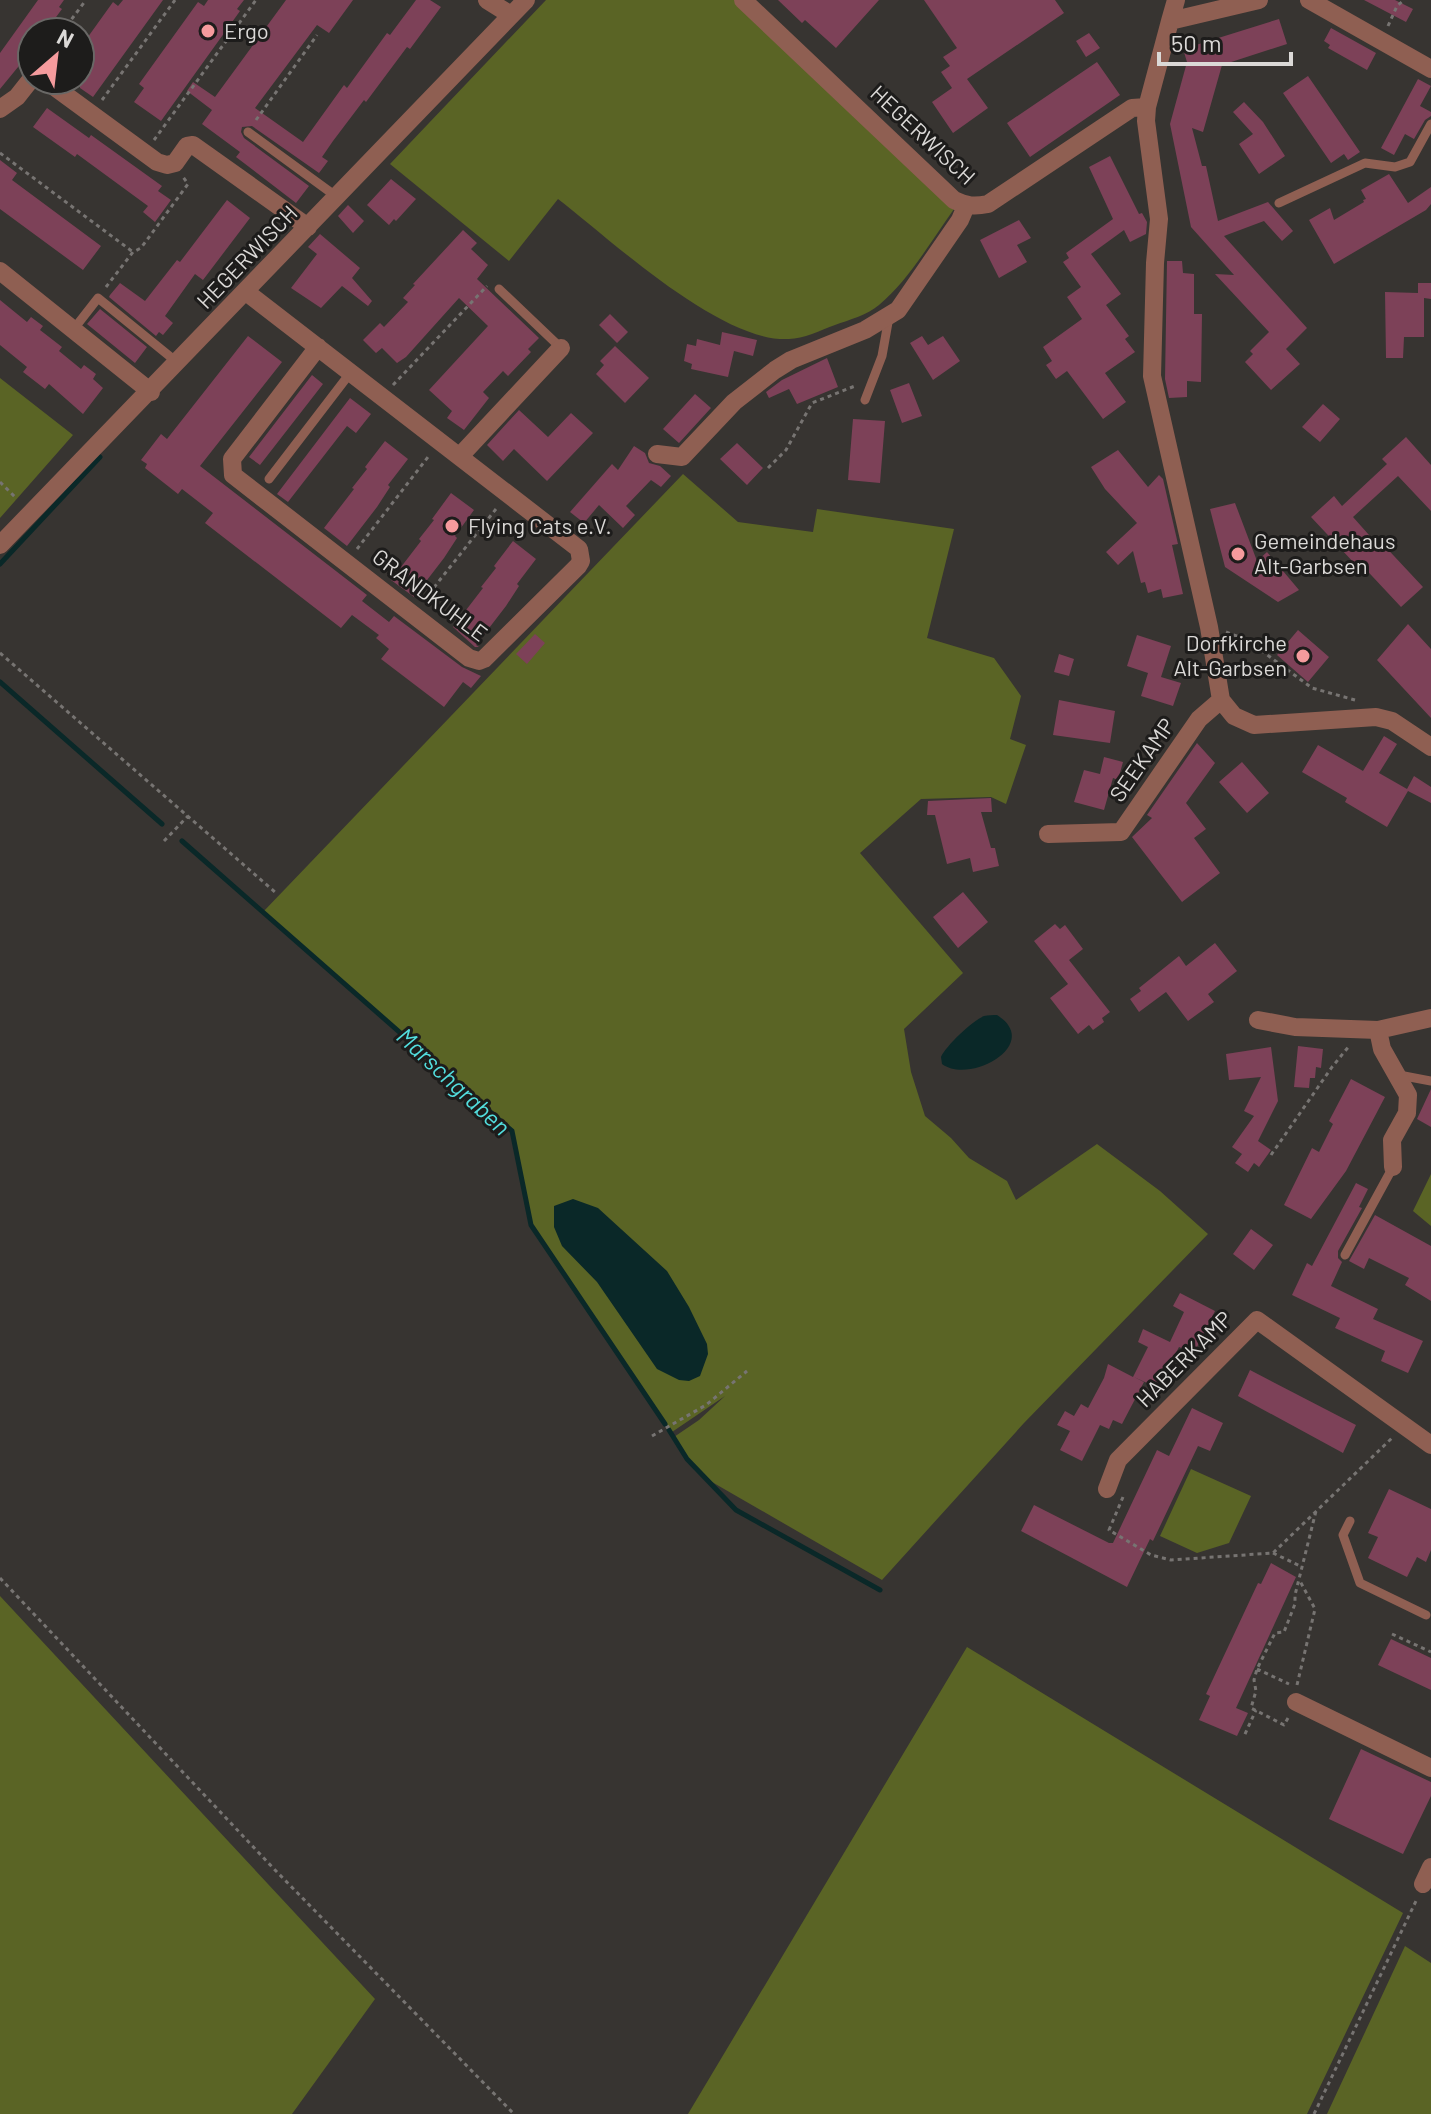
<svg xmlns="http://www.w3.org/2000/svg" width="1431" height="2114" viewBox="0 0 1431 2114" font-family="Barlow,sans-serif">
  <rect width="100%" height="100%" fill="#373431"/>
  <path fill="#5a6425" d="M546 0H742L954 209C931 241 909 280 879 305 867 315 849 320 835 325 821 330 803 339 789 339 721 343 611 240 558 199L509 261 390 164Z
    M0 378 73 435 0 518Z
    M683 474 738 522 813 532 817 509 954 529 927 638 994 658 1021 696 1010 739 1026 745 1006 804 991 797 921 799 860 853 963 973 904 1029 911 1072 925 1116 951 1138 969 1158 1007 1181 1016 1200 1097 1144 1160 1191 1208 1234 1024 1423 882 1580 712 1482 687 1459 674 1437 699 1420 725 1396 672 1432 531 1225 512 1131 263 912Z
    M1431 1174V1226L1413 1211Z
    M1191 1469 1251 1496 1229 1543 1197 1553 1160 1536Z
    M0 1596 375 1999 292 2114H0Z
    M967 1647 1403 1913 1307 2114H688Z
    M1405 1946 1431 1963V2114H1327Z"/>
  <path fill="#0a2828" d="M997 1015C1043 1044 970 1085 942 1064L941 1057C946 1046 972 1021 984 1016 988 1015 993 1015 997 1015Z
    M573 1199 598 1208 667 1271 689 1307 707 1344 708 1354 700 1376 689 1381 679 1380 657 1369 597 1282 562 1246 554 1227V1206Z"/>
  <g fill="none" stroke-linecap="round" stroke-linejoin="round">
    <path stroke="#0a2828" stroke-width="5" d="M0 564 100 457
      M0 682 162 824
      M182 841 512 1131 531 1225 665 1424
      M669 1430 687 1459 736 1510 880 1590"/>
  </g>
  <path fill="#7d4158" d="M38 0H64L59 7 62 9 45 32H32V50L0 89V53Z
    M123 0H163L93 97 80 88V48L113 2 118 6Z
    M208 0H244L237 9 240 11 161 121 134 102 144 88 139 84 198 2 204 6Z
    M286 0H353L329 33 317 25 255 108 303 142 344 85 347 88 387 33 390 35 416 0H430L441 7 410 49 407 47 366 102 364 100 333 141 322 157 328 161 319 173 252 126 242 127 241 132 244 138 309 186 296 203 236 157 240 152 202 124 212 110 187 91 193 82 215 97Z
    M778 0H879L836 48 805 20 802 23Z
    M924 0H1055L1064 13 967 79 988 108 953 133 932 102 952 88 941 72 950 66 943 57 957 48Z
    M1364 0H1395L1413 9 1406 22Z
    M1279 19 1287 44 1222 65 1203 132 1192 128 1202 166H1206L1218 221 1268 202 1293 231 1282 241 1264 221 1224 236 1307 328 1286 349 1300 364 1271 390 1245 362 1253 354 1250 351 1269 332 1215 274 1234 275 1191 227 1170 124 1187 62 1183 49Z
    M1331 28 1376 53 1367 70 1328 48 1330 45 1324 41Z
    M1089 33 1100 48 1086 57 1076 41Z
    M1097 62 1120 95 1030 157 1007 123Z
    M1308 76 1360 152 1348 160 1344 154 1331 163 1283 93Z
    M1418 79 1431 86 1420 106 1431 112V116L1425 120 1414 139 1405 134 1394 155 1381 148Z
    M1244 102 1263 122 1285 156 1259 174 1239 144 1253 134 1233 112Z
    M47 108 89 138 91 135 162 186 158 191 171 200 155 222 143 212 148 206 77 154 75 157 33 127Z
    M1110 156 1139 214 1142 213 1147 222 1146 234 1130 242 1124 230 1091 254 1121 294 1106 305 1129 336 1125 339 1135 352 1105 373 1126 402 1103 419 1067 371 1056 379 1046 365 1052 361 1043 347 1082 319 1067 297 1081 287 1063 262 1069 258 1066 253 1113 219 1089 167Z
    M0 160 17 173 12 180 101 246 83 270 0 209Z
    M1389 174 1408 203 1431 187V204L1426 210 1334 264 1309 220 1330 208 1334 220 1364 202 1363 200 1366 199 1361 190Z
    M391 179 416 199 396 221 394 219 389 225 367 205Z
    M227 200 250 218 203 280 195 274 165 316 173 323 163 335 159 332 156 336 109 297 110 295 120 283 145 301 177 260 180 262Z
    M348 205 364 221 353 233 338 216Z
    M1019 220 1031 238 1017 245 1027 262 999 278 980 240Z
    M463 230 477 243 471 249 488 265 477 279 539 338 528 349 531 352 508 376 503 371 483 392 489 398 464 430 447 418 452 411 429 390 488 326 459 298 406 357 397 363 382 348 376 353 363 340 380 323 384 327 408 302 403 298 415 285 413 284Z
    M320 234 360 268 352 278 372 301 368 306 342 286 321 308 291 288 317 254 308 247Z
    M1167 261H1182L1183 273 1194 274V314H1202L1201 382 1187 381V397L1169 398 1165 379Z
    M1418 283H1431V299L1424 298V337H1404L1403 358H1386L1385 292 1418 293Z
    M0 300 27 322 31 317 43 326 40 330 62 347 59 351 81 369 84 365 96 374 93 379 103 388 83 414 49 384 45 389 23 372 27 367 0 345Z
    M100 309 147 347 135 363 87 324Z
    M610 314 628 332 617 343 599 325Z
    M722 332 757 340 753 356 734 351 728 377 691 369 692 364 684 361 687 344 696 346 697 339 720 345Z
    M248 336 282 362 200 466 367 595 362 601 389 622 394 616 462 667 481 676 471 688 463 682 444 707 381 659 389 649 376 638 379 635 352 615 341 628 205 523 213 513 182 489 178 494 145 468 147 464 141 460 161 434 167 439Z
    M922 336 928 345 943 336 960 361 933 380 910 343Z
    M615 346 649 378 625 403 596 374 604 365 600 361Z
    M827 358 838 387 797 404 789 389 769 398 766 392 782 380Z
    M312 375 323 384 260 465 249 457Z
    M909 383 922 416 902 423 890 390Z
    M695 394 711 408 679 443 663 429Z
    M350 398 371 414 356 433 347 426 288 502 277 494Z
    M1323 404 1340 419 1320 442 1302 427Z
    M519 410 548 437 571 413 593 433 547 481 514 449 503 461 487 445Z
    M853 419 885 421 880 483 848 480Z
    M1406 437 1431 465V511L1398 476 1353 517 1377 544 1380 541 1423 587 1401 607 1358 561 1355 564 1311 517 1334 496 1342 506 1387 464 1382 459Z
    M385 441 408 459 388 485 390 487 377 507 347 546 324 528 354 489 352 488 367 469 365 467Z
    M737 443 763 468 747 485 720 459Z
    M634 446 645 453 649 463 660 466 671 476 661 487 651 480 626 506 635 515 623 528 599 505 584 523 570 512 612 464 618 470Z
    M1118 450 1148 487 1159 475 1163 479 1178 544 1172 545 1183 594 1163 598 1161 589 1148 593 1145 582 1141 583 1133 551 1118 565 1106 552 1137 523 1105 489 1091 467Z
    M451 493 474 510 455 536 457 538 444 558 414 597 391 580 421 541 419 539 434 520 432 519Z
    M1235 503 1257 561 1267 552 1299 590 1278 602 1225 567 1210 509Z
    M513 541 536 559 517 584 519 586 506 606 476 645 479 647H475L453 627 483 588 481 587 496 568 494 566Z
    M1408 624 1431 649V718L1377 660Z
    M1298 630 1329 657 1308 682 1277 655Z
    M535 634 545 643 527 664 516 654Z
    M1137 635 1171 646 1161 677 1181 683 1173 706 1141 696 1148 673 1127 666Z
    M1059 654 1074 659 1069 676 1054 672Z
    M1059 700 1115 711 1110 743 1053 735Z
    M1384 736 1397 744 1379 773 1407 789 1414 776 1431 787V803L1408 791 1387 827 1345 802 1347 798 1302 772 1318 745 1363 771Z
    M1197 743 1215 763 1186 803 1206 829 1194 838 1220 873 1182 902 1132 837 1152 818 1147 815Z
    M1104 757 1123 762 1118 780 1113 778 1104 810 1074 802 1084 770 1100 774Z
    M1242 762 1269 793 1247 813 1219 782Z
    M991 798 992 812H981L991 848H995L999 866 973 872 970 858 947 864 935 815H927L928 801Z
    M963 892 988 922 958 948 933 917Z
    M1055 924 1060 929 1065 925 1083 949 1069 960 1110 1012 1102 1018 1104 1022 1093 1030 1089 1025 1078 1034 1050 998 1068 984 1034 941Z
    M1215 943 1237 971 1208 994 1214 1002 1188 1021 1166 992 1139 1012 1130 999 1141 991 1139 988 1179 956 1186 966Z
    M1298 1046 1323 1049 1321 1068 1316 1067 1315 1078H1310L1309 1088 1294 1087Z
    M1271 1047 1278 1101 1258 1141 1271 1150 1259 1167 1254 1163 1248 1172 1235 1163 1242 1154 1232 1147 1254 1116 1244 1111 1261 1077 1229 1080 1226 1054Z
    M1351 1079 1385 1097 1346 1171 1311 1219 1284 1205 1312 1148 1319 1152 1333 1124 1329 1121Z
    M1431 1089V1127L1417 1119Z
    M1356 1183 1368 1189 1359 1207 1362 1208 1338 1251V1258L1342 1262 1331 1286 1378 1309 1373 1319 1423 1341 1408 1373 1381 1361 1385 1351 1335 1328 1340 1318 1292 1295 1307 1263 1312 1266Z
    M1375 1215 1431 1246V1301L1405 1285 1409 1278 1369 1258 1364 1269 1349 1261Z
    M1251 1229 1273 1245 1254 1270 1233 1254Z
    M1180 1293 1215 1311 1194 1353 1179 1347 1158 1388 1134 1377 1144 1382 1122 1424 1113 1420 1109 1429 1100 1425 1082 1461 1060 1450 1070 1431 1057 1425 1065 1411 1074 1416 1081 1404 1088 1408 1104 1378 1108 1364 1133 1377 1148 1347 1138 1342 1143 1329 1170 1342 1184 1312 1173 1306Z
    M1250 1370 1356 1425 1343 1453 1238 1396Z
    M1192 1408 1223 1423 1210 1451 1198 1446 1153 1541 1150 1539 1127 1587 1021 1531 1034 1505 1109 1543H1113L1157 1450 1169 1456Z
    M1389 1489 1431 1509V1550L1426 1562 1417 1557 1407 1577 1368 1558 1378 1537 1368 1533Z
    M1271 1563 1296 1577 1236 1708 1248 1713 1237 1736 1199 1720 1210 1696 1206 1694 1258 1583 1261 1584Z
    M1391 1639 1431 1658V1690L1378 1665Z
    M1361 1749 1431 1782V1796L1403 1854 1329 1819Z"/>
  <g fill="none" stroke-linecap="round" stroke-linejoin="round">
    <path stroke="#777472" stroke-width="3" stroke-dasharray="4 4" stroke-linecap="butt" d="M1388 26 1397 6 1404 0
      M62 32 86 0
      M102 100 175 0
      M256 120 317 35
      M154 140 256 0
      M0 153 133 252
      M106 287 133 252 141 248 188 184 183 177
      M393 385 487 286
      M768 468 786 450 812 403 855 386
      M0 482 17 499
      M357 549 428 457
      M424 600 496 509
      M1226 632 1247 640 1312 688 1355 700
      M0 653 275 892
      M164 841 188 816
      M1271 1155 1332 1067 1350 1045
      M652 1436 706 1405 747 1371
      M1123 1497 1109 1530 1151 1555 1171 1560 1273 1553 1393 1437
      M1273 1553 1302 1567
      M0 1578 275 1870 514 2114
      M1392 1634 1431 1652
      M1257 1669 1289 1684
      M1297 1685 1315 1609 1300 1581
      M1288 1718 1284 1725 1251 1708 1256 1691 1254 1680 1257 1669 1275 1633 1284 1632 1295 1604V1595L1316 1511
      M1245 1734 1256 1710
      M1314 2114 1416 1901"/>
    <path stroke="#8f5f52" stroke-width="9" d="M248 132 337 197
      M1279 203 1365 163 1395 167 1410 162 1431 124
      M499 289 561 348
      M73 330 98 298 178 363
      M865 400 882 356 889 317
      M269 479 351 372
      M1399 1075 1431 1081
      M1345 1255 1393 1167
      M1350 1521 1343 1535 1360 1583 1426 1615"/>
    <path stroke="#8f5f52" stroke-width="18" d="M487 0 511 15
      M743 0 954 200C967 206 974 207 988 204L1132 108 1147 107
      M1259 0 1170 21 1147 107 1146 121 1159 219 1155 263 1152 376 1209 627 1221 700 1234 716 1254 725 1376 717 1392 721 1431 747
      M1309 0 1431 69
      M1170 21 1176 0
      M45 80 157 162 167 165 175 163 187 146 193 145 308 227
      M0 109 17 97 32 78
      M0 271 151 392
      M246 292 579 549 581 561 578 566 484 659 479 661 469 658 233 475 232 459 318 347
      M657 454 682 457 734 402 775 370 791 360 865 330 898 310 960 220 966 206
      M460 456 561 348
      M0 545 526 0
      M1048 834 1121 832 1199 719 1221 700
      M1258 1020 1295 1027 1378 1030 1431 1018
      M1378 1030 1382 1049 1408 1095 1407 1113 1392 1140 1393 1167
      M1107 1489 1118 1460 1257 1320 1431 1445
      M1296 1702 1431 1768
      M1423 1884 1431 1867"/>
  </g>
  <g fill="#f59b9d" stroke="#1d1c1b" stroke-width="3">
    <circle cx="208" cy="31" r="8"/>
    <circle cx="452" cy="526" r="8"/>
    <circle cx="1238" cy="554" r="8"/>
    <circle cx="1303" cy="656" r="8"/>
  </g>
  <g text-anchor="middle" stroke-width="6" stroke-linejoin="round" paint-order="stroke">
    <g font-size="22" fill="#dbd9d7" stroke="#1d1c1b" text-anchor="start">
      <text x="224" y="39">Ergo</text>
      <text x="468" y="534">Flying Cats e.V.</text>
      <text x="1254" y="549">Gemeindehaus<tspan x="1254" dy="25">Alt-Garbsen</tspan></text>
      <text x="1287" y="651" text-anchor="end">Dorfkirche<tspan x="1287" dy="25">Alt-Garbsen</tspan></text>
    </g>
    <g font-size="22" fill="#dbd9d7" stroke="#1d1c1b">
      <text transform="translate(923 135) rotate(43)" y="8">HEGERWISCH</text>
      <text transform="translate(247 257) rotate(-46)" y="8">HEGERWISCH</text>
      <text transform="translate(430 595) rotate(37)" y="8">GRANDKUHLE</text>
      <text transform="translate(1142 760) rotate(-55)" y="8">SEEKAMP</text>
      <text transform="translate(1184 1359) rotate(-45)" y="8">HABERKAMP</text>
    </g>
    <g font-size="24" font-style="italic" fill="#52dddd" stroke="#1d1c1b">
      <text transform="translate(453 1082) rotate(43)" y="8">Marschgraben</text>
    </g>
  </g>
  <g transform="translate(56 56) rotate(28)"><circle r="38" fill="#1d1c1b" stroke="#696866" stroke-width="2"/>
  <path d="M0-6L14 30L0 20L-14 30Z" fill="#f59b9d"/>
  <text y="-12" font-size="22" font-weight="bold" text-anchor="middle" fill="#dbd9d7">N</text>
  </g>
  <path d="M1159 52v12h132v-12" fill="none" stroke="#dbd9d7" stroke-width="4"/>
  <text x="1171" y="52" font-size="24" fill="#dbd9d7" stroke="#1d1c1b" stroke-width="6" paint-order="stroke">50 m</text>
</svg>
